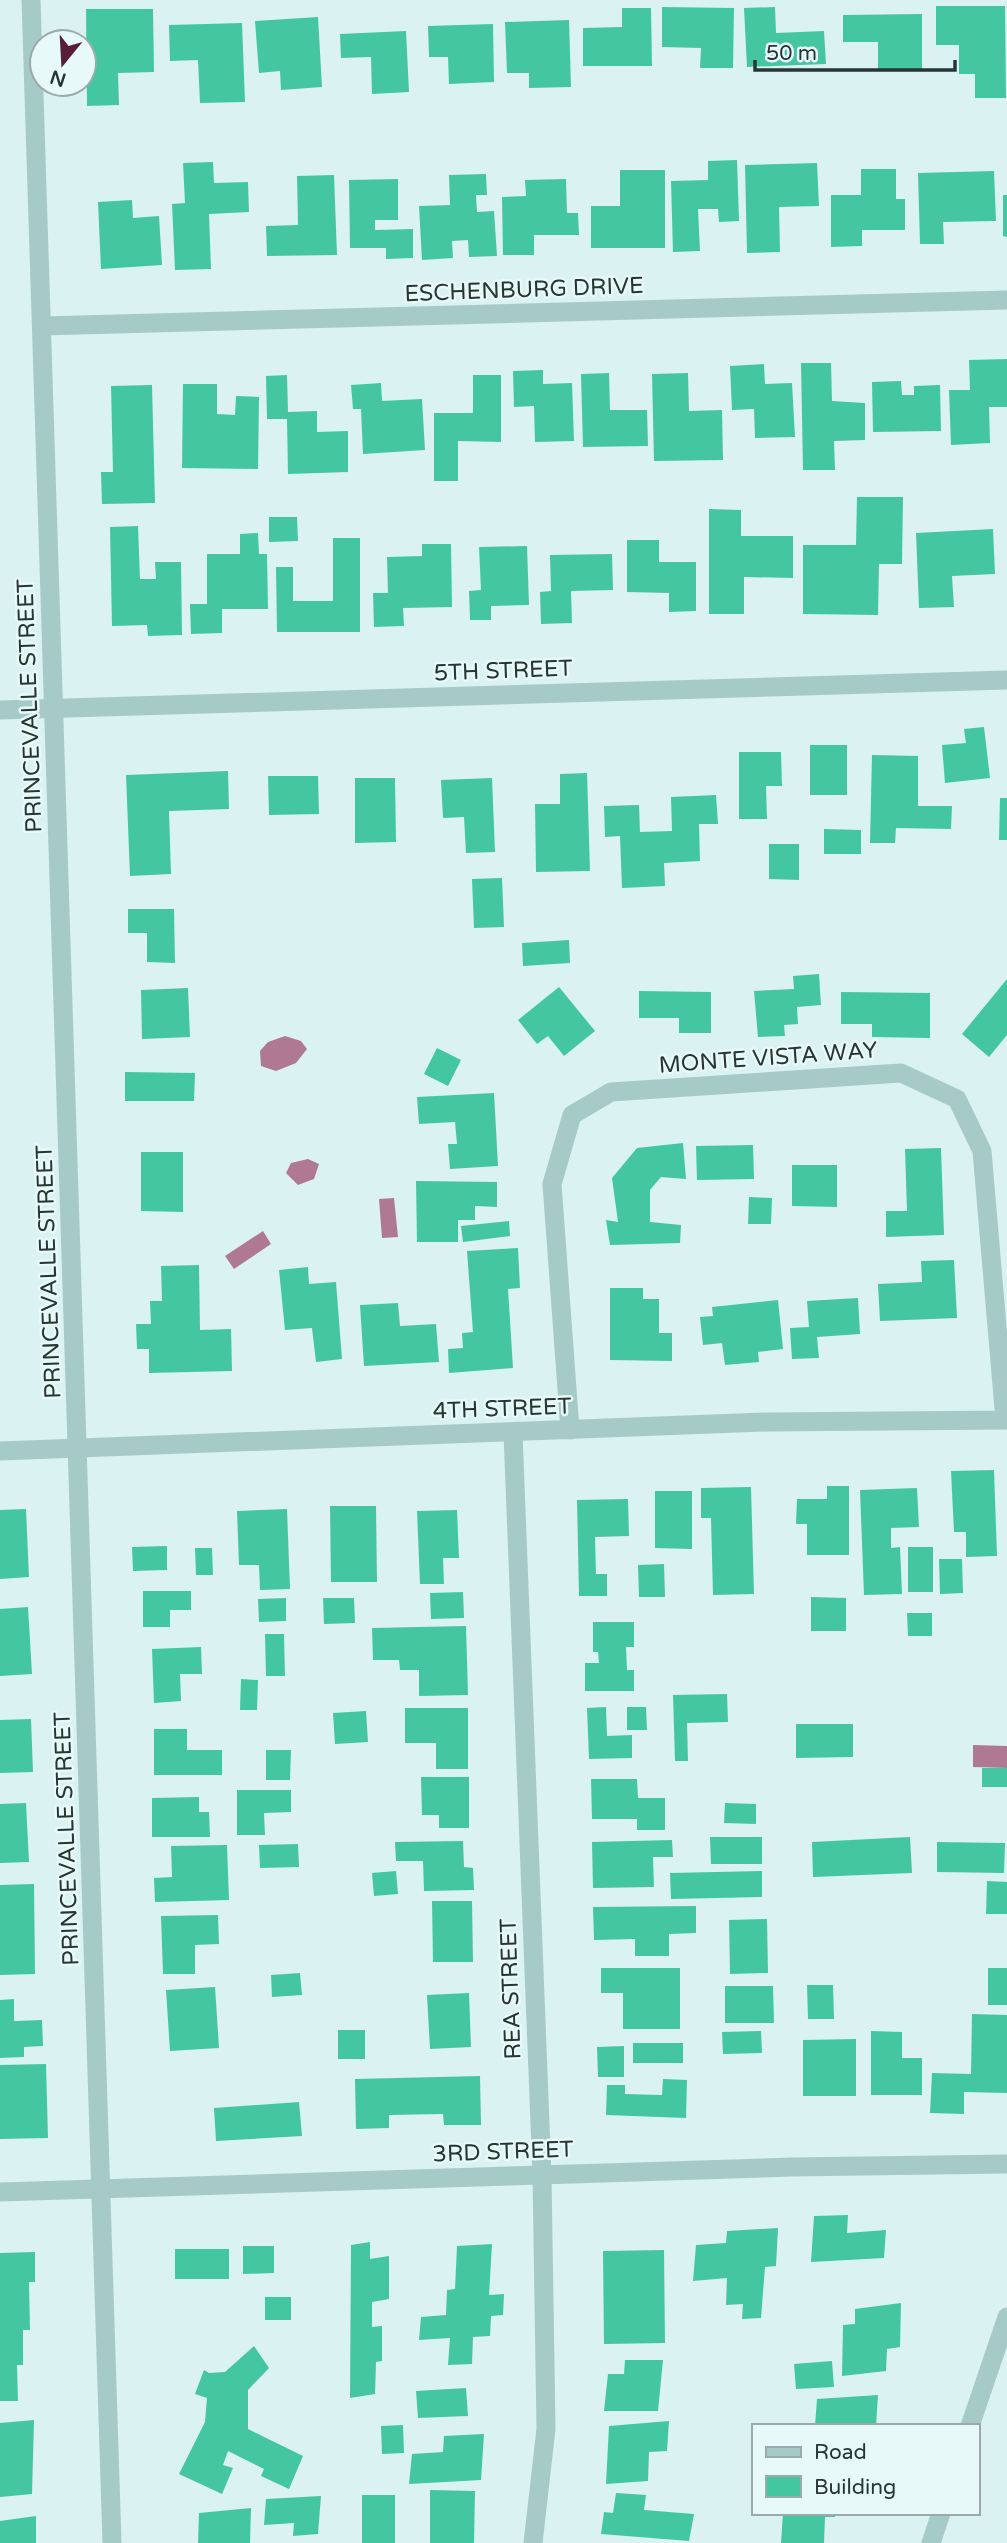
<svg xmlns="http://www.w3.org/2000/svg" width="1007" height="2543" viewBox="0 0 1007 2543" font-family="'Varela Round',sans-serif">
  <rect width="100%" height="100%" fill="#daf2f2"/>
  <path fill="#af7994" d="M285 1036 301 1041 307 1049 296 1063 276 1071 261 1066 260 1051 268 1042Z
    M308 1159 319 1164 314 1179 298 1185 286 1173 291 1163Z
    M394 1198 398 1237 382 1238 379 1199Z
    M263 1231 271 1244 234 1269 225 1256Z
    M973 1745 1007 1746V1768L973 1767Z"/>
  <path fill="#44c7a0" d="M936 6H1005L1006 98H975V74H959V45H936Z
    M662 7 734 8 733 68H700L701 48 662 47Z
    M775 7 776 33 824 31 826 64 747 67 744 8Z
    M622 8H651L652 66H583V28L622 27Z
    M86 9H153L154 72 118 73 119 105 87 106Z
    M922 14V71H878V42H843V15Z
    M318 17 322 87 281 90 280 71 259 73 255 21Z
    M569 20 571 87 529 88V73H507L505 22Z
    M242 23 245 102 200 103 198 60 170 61 169 25Z
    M493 24 494 82 449 84 448 57H429L428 26Z
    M406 31 409 92 372 94 371 57 341 58 340 34Z
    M737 160 739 221 719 222 718 209H698L700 251 673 252 671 181 708 180V161Z
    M213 162 214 183 248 182 249 212 209 214 211 269 175 270 172 204 185 203 183 163Z
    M817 163 819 206 779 207 780 252 747 253 745 165Z
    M861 169H896V199H905V230H862V246L831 247V195H861Z
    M620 170H665V248H591V206H620Z
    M994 171 996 221 943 222 944 244H920L918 173Z
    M486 174 487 195H476L477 212 494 211 497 256 469 257 468 240 452 241 453 258 422 260 419 206 450 205 449 175Z
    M334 175 337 255 267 256 266 226 298 225 297 176Z
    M398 179V220H375V230L413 229V258L386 259V248H350L349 180Z
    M566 179 567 213H578L579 235H534V255H503L502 197 526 196 525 180Z
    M1003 195H1007V237L1003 236Z
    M132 200 133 218 159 216 162 265 101 269 98 202Z
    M1007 359V407H989L990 443 951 445 949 390H970L969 360Z
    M801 363H831L832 401 865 403V440L834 441 835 470H803Z
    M764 364 765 384 792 383 795 437 755 438 754 409 732 410 730 366Z
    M543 370V384L572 383 574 441 535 442 534 406 514 407 513 371Z
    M609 373 610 410H647L648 446 583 447 581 374Z
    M688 373 689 411 722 410 723 460 654 461 652 374Z
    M287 375 288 412 317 411V432L348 431V472L288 474 287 419H267L266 376Z
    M473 375H501V442L458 441V481H434V413H473Z
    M901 381 902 395H914V386L940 385 941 431 873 432 872 382Z
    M381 383 382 401 422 399 425 450 363 454 361 409H353L351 385Z
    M183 384H217V414L235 415 236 396 259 397 258 469 182 468Z
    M152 385 155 503 102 504 101 472H113L111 386Z
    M857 497H903L902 564H879L878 615 803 614V545H856Z
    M709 509 741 510V536H793V578L744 577V614H709Z
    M269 517H297L298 541 269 542Z
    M138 526 140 579H156L155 562H181L182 635 148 636 147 625 112 626 110 527Z
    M993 529 995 574 952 576 954 607 919 608 916 533Z
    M258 533 259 554H267L268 609H222V633L191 634 190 604H207V554H240V534Z
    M333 538H360V632H277L276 567H293V601H333Z
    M627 540H659V562H696V611L669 612V593L627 592Z
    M422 544H451L452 607 403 608 404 626 374 627 373 593H388L387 557 422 556Z
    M527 546 529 605 491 606V620H470L469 591 481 590 479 547Z
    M612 554 613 590 571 591 572 623 541 624 540 592 551 591 550 555Z
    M984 727 990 778 945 783 942 745 966 743 964 729Z
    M810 745H847V795H810Z
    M739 752H781L782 786H766L767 819H739Z
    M872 755 918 756V806H952L951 829 896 828 895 843H870Z
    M228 771 229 809 169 811 171 874 130 876 126 775Z
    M587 773 590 871 536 872 535 804H560V774Z
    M268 776H318L319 814 269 815Z
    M355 778H395L396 842 355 843Z
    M492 778 495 852 466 853 464 817 443 818 441 780Z
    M716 795 718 824H699L700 861 664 863 665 886 622 888 620 836 605 837 604 806 639 805 640 832 672 831 671 797Z
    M1000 798H1007V840H999Z
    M824 829 861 830V854H824Z
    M769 844H799V880L769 879Z
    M502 878 504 927 474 928 472 879Z
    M128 909H174L175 963 147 962V933H128Z
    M569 940 570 963 523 966 522 943Z
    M819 974 821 1005 797 1007 798 1024 784 1025 785 1036 758 1037 754 991 794 989 793 976Z
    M1007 979V1035L989 1057 962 1034Z
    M559 987 595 1031 564 1056 548 1036 537 1044 518 1020Z
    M188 988 190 1037 142 1039 141 990Z
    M639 991 711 992V1033H679V1018H639Z
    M841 992 930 993V1038L872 1037V1024H841Z
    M437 1048 461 1060 448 1086 424 1074Z
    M125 1072 195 1073 194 1101H125Z
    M494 1093 498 1166 450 1169 448 1144H457L455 1122 419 1124 417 1097Z
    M683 1143 686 1179 661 1177 650 1190V1222L681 1225 680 1243 610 1245 606 1220 618 1222 612 1178 637 1148Z
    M753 1145 754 1179 697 1180 696 1146Z
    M941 1148 944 1235 886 1237V1211H907L905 1149Z
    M141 1152H183V1212L141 1211Z
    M792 1165H837V1207L792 1206Z
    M416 1181 497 1182V1207L475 1206V1220H458V1242H417Z
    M749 1197 772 1198 771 1224H748Z
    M509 1221 510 1236 463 1242 461 1226Z
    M518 1248 520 1288 508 1289 513 1368 449 1373 448 1349 463 1348 462 1333 473 1332 467 1251Z
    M954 1260 957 1318 880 1321 878 1284 922 1282 921 1261Z
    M199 1265 200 1330 231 1329 232 1371 149 1373V1349H137L136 1324H151L150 1301H162L161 1266Z
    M308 1267 309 1284 336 1282 342 1359 316 1362 312 1328 285 1330 279 1270Z
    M610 1288H643V1299H659V1333H672V1361L610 1360Z
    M858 1298 860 1334 817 1337 819 1358 792 1359 790 1328 809 1327 807 1301Z
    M778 1300 783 1349 758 1352 759 1362 725 1365 722 1343 703 1345 700 1317 713 1316 712 1307Z
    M398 1303 400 1326 436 1324 439 1362 364 1366 360 1305Z
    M994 1470 997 1556 966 1557V1532H954L951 1471Z
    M827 1486H849V1555H807V1524H796L797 1499H827Z
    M751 1487 754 1594 713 1595 711 1518H701V1488Z
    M917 1488 919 1527 891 1528V1548L900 1547 902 1594 864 1595 860 1490Z
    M655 1491H692V1549L655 1548Z
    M628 1499 629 1536 595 1537 596 1574H607V1596H579L577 1500Z
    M330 1506H376L377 1582H331Z
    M26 1509 29 1577 0 1579V1510Z
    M287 1509 290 1589 260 1590 259 1565H239L237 1511Z
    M457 1510 459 1558H443L444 1584H420L417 1511Z
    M167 1546V1570L133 1571 132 1547Z
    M908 1547H933V1592H908Z
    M195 1548H212L213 1575H196Z
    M939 1559H962L963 1593 940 1594Z
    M664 1564 665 1597H639L638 1565Z
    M143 1591H191V1610H170V1627H143Z
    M463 1592 464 1618 431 1619 430 1593Z
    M811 1597 846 1598V1631H811Z
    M286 1598V1621L259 1622 258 1599Z
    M323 1598H354L355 1623 324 1624Z
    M28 1607 32 1674 0 1676V1609Z
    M907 1613H932V1636H908Z
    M593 1622H634V1647H626L627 1670H634V1691H585V1663H599L598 1652H593Z
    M466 1626 468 1695 419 1696V1670H400L399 1660H373L372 1628Z
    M265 1634H284L285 1676H266Z
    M201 1647 202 1674H180L181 1701 154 1703 152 1649Z
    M241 1679 258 1680 257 1710H240Z
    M727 1694 728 1722 687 1723 688 1761H675L673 1695Z
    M606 1707 607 1736 632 1735V1758L589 1759 587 1708Z
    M627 1707H646L647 1730H627Z
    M405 1708H468V1769H436V1743H405Z
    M366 1711 368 1742 335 1744 333 1713Z
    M31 1719 33 1772 0 1773V1720Z
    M796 1724H853V1757L796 1758Z
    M154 1729H187V1750H222V1775H154Z
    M266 1750H291L290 1780H266Z
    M982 1768H1007V1787H982Z
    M421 1777H469V1828H439V1815H422Z
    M591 1779H637L638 1798H665V1830H637V1819H592Z
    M237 1790H291V1812L264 1813 265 1835H237Z
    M199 1797V1812H209L210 1837H152V1798Z
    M26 1803 29 1862 0 1863V1804Z
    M725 1803 756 1804V1824L724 1823Z
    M710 1837H762V1864H711Z
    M910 1837 912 1873 813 1877 812 1842Z
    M672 1840 673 1857H653L654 1887 593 1888 592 1842Z
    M463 1841 464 1867 473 1868 474 1890 424 1891 423 1861H396L395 1842Z
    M937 1842 1005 1843 1004 1873 937 1872Z
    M298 1844 299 1867 260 1868 259 1845Z
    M227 1845 229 1900 155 1902 154 1878 172 1877 171 1846Z
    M396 1871 398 1894 374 1896 372 1873Z
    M762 1871V1897L671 1899 670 1873Z
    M987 1881 1007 1882V1914H986Z
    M34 1884 35 1974 0 1975V1885Z
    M432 1901H472L473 1962H433Z
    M696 1906V1933L669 1934V1956H635V1939L594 1940 593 1907Z
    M218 1915 219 1944 195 1945V1974H163L161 1916Z
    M767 1919 768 1973 730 1974 729 1920Z
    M601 1968H680V2029H623V1993H601Z
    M988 1968H1007V2005H988Z
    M300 1973 302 1995 272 1997 271 1975Z
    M807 1985H833L834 2019H808Z
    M725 1986H773L774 2023H725Z
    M215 1987 219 2048 170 2051 166 1990Z
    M469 1993 471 2047 430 2049 427 1995Z
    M14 1999V2021L42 2020 43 2046 24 2047V2057L0 2058V2000Z
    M972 2014 1007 2015V2093L964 2092V2114L930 2113 932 2073 971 2074Z
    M338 2030H365V2059H338Z
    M761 2031 762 2053 723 2054 722 2032Z
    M871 2031 902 2032V2058H922V2095H871Z
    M856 2039V2096H803V2040Z
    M633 2043H683V2063H633Z
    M624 2046V2077H598L597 2047Z
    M46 2064 48 2138 0 2139V2065Z
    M480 2076 481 2125H444L443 2114 389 2115V2128L356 2129 355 2079Z
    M663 2079 687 2080 686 2118 606 2115 607 2085H625V2094L662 2095Z
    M299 2102 302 2136 216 2141 214 2108Z
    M848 2215 847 2233 886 2230 884 2258 811 2262 814 2216Z
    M778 2228 776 2266 765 2267 761 2318 742 2319 743 2304 726 2305 727 2278 693 2281 696 2245 726 2243 727 2231Z
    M370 2242V2259L389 2256V2299L372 2302V2327L382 2326V2361L376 2362 375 2394 350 2398 351 2245Z
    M492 2244 489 2295 504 2294 503 2315 491 2316 490 2336 473 2337 472 2364 448 2365 450 2338 419 2340 421 2317 446 2315 447 2290 455 2289 457 2246Z
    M243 2246H274V2273L243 2274Z
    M175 2249H229V2279H175Z
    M664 2250 665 2343 604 2344 603 2251Z
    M35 2252V2282H29L30 2330H23V2365H17L18 2401H0V2253Z
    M265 2297H291V2320H265Z
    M901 2303 900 2347 887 2349 886 2371 842 2376 843 2325 855 2324V2309Z
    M254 2346 269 2368 248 2390V2429L303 2456 289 2489 261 2476 264 2469 228 2451 223 2465 233 2468 222 2494 179 2474 205 2422 207 2398 195 2394 204 2370 209 2373 225 2372Z
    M625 2360H663L658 2411H604L608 2374H624Z
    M832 2361 834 2387 796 2389 794 2364Z
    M466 2388 468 2416 418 2418 416 2391Z
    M878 2395 876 2426H815L817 2399Z
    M34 2420 32 2494 0 2497V2423Z
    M669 2421 667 2451 649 2452 648 2481 606 2484 609 2426Z
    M403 2425 404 2453 382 2454 381 2426Z
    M484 2434 481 2480 409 2484 412 2454 443 2452 444 2436Z
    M430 2490 475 2491 474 2543H430Z
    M616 2493 646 2495 644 2510 694 2514 689 2541 601 2534 604 2512 613 2513Z
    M362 2495H395V2543H362Z
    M321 2496 318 2534 293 2536 294 2523 264 2525 266 2499Z
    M251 2508 250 2543H198L199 2513Z
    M783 2513H835V2517H825L824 2543H781Z
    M36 2516V2543H0V2521Z"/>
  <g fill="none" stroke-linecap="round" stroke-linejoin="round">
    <path stroke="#a6cac7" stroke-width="19" d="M42 326 1007 300
      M0 710 1007 680
      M570 1430 552 1184 572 1115 611 1092 901 1073 957 1099 982 1151 1005 1420
      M513 1433 542 2175 546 2429 533 2543
      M0 1451 767 1422 1007 1420"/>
    <path stroke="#a6cac7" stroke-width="19" d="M31 0 112 2543
      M0 2192 792 2167 1007 2164
      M970 2426 1007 2317
      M931 2543 941 2513"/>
  </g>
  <g text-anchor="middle" stroke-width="5" stroke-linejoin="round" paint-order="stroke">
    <g font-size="23" fill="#273633" stroke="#e7f9f9">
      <text transform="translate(524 289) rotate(-2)" y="8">ESCHENBURG DRIVE</text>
      <text transform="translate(503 670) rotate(-2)" y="8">5TH STREET</text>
      <text transform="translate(29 706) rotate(-92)" y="8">PRINCEVALLE STREET</text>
      <text transform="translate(768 1057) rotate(-4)" y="8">MONTE VISTA WAY</text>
      <text transform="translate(48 1272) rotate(-92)" y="8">PRINCEVALLE STREET</text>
      <text transform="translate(502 1408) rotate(-2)" y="8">4TH STREET</text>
      <text transform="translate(66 1839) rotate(-92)" y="8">PRINCEVALLE STREET</text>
      <text transform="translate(510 1989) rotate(-92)" y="8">REA STREET</text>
      <text transform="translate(503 2151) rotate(-2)" y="8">3RD STREET</text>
    </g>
  </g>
  <rect x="752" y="2424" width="228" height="91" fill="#e7f9f9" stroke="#9aabaa" stroke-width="2"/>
  <rect x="766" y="2447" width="35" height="10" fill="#a6cac7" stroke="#9aabaa" stroke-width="2"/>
  <text x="814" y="2459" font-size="21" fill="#273633">Road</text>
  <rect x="766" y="2476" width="35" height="21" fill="#44c7a0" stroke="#9aabaa" stroke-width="2"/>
  <text x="814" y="2494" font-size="21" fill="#273633">Building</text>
  <g transform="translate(63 63) rotate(198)"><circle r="33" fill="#e7f9f9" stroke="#9aabaa" stroke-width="2"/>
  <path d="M0-5L12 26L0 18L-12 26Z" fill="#581d38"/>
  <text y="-10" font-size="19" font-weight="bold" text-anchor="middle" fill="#273633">N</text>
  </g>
  <path d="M755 60v10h200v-10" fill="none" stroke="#273633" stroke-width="3.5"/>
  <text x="766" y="60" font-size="21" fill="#273633" stroke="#e7f9f9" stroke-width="5" paint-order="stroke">50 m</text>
</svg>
